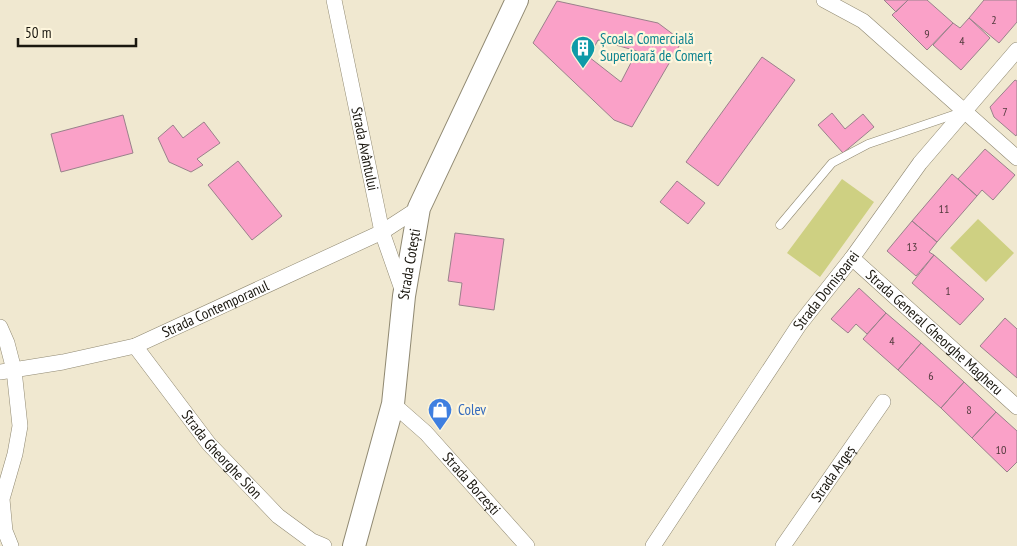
<svg xmlns="http://www.w3.org/2000/svg" width="1017" height="546" viewBox="0 0 1017 546" font-family="'PT Sans Narrow',sans-serif">
  <rect width="100%" height="100%" fill="#f0e8d0"/>
  <path fill="#ced082" d="M842 179 874 202 820 277 787 253Z
    M978 219 1014 253 986 282 950 248Z"/>
  <path fill="#faa1c8" stroke="#9a818b" fill-rule="evenodd" d="M884 0H908L896 12Z
    M908 0H927L953 23 927 50 892 15Z
    M984 0H1017V22L999 43 969 18Z
    M557 1 658 23 682 41 632 127 614 120 533 43ZM598 40 637 51 621 82 589 57Z
    M969 18 990 38 961 70 933 45 953 23 960 28Z
    M762 57 795 80 718 186 686 162Z
    M1015 80 1017 81V134L1016 136 994 117 990 107Z
    M832 113 845 129 863 114 874 127 843 153 818 125Z
    M123 115 133 153 61 172 51 134Z
    M204 122 220 143 197 159 203 165 191 172 169 162 158 138 173 125 183 138Z
    M985 149 1015 175 993 200 982 190 977 196 958 179Z
    M238 161 282 216 252 240 208 185Z
    M952 174 977 196 937 242 912 221Z
    M677 181 705 203 688 224 660 202Z
    M912 221 937 242 929 252 934 255 916 276 887 251Z
    M455 233 504 239 494 310 459 305 462 283 448 281Z
    M934 255 984 299 960 325 912 283Z
    M859 288 886 313 867 334 856 324 848 333 831 319Z
    M886 313 921 343 898 370 863 339Z
    M1005 318 1017 329V378L980 346Z
    M921 343 964 382 941 408 898 370Z
    M964 382 996 412 972 438 941 408Z
    M996 412 1017 431V462L1007 472 972 438Z"/>
  <g fill="none" stroke-linecap="round" stroke-linejoin="round">
    <defs>
      <path id="lane" d="M780 225 832 163 868 144 959 113"/>
      <g id="street">
        <path id="s1" d="M334 0 382 232 403 292"/>
        <path d="M824 0 863 21 1017 158"/>
        <path id="s2" d="M852 258 1017 407"/>
        <path d="M0 327 7 343 14 370 20 426 15 454 2 499 5 531 11 546"/>
        <path id="s3" d="M135 346 209 444 278 516 312 541 324 546"/>
        <path id="s4" d="M0 372 63 362 135 346 382 232 419 208"/>
        <path id="s5" d="M393 404 426 433 527 546"/>
        <path id="s6" d="M653 546 799 325 852 258 920 163 1017 50"/>
        <path id="s7" d="M783 546 883 402"/>
      </g>
      <g id="secondary">
        <path id="s8" d="M354 546 393 404 404 296 419 208 517 0"/>
      </g>
    </defs>
    <use href="#lane" stroke="#908972" stroke-width="9"/>
    <use href="#street" stroke="#908972" stroke-width="16"/>
    <use href="#secondary" stroke="#908972" stroke-width="24"/>
    <use href="#lane" stroke="#fff" stroke-width="8"/>
    <use href="#street" stroke="#fff" stroke-width="15"/>
    <use href="#secondary" stroke="#fff" stroke-width="22"/>
  </g>
  <defs>
    <symbol id="building-pin" viewBox="-11 -11 22 30"><path d="M0 17L-7.5 6A9.5 9.5 0 1 1 7.5 6Z" fill="#0f9aa8" stroke="#fef6dd"/><path d="M-4-6H4V6H1V3H-1V6H-4ZM-2.5-4.3h1.7v1.8h-1.7ZM.8-4.3h1.7v1.8H.8ZM-2.5-1h1.7V.8h-1.7ZM.8-1h1.7V.8H.8Z" fill="#fff"/></symbol>
    <symbol id="shop-pin" viewBox="-11 -11 22 30"><path d="M0 17L-7.5 6A9.5 9.5 0 1 1 7.5 6Z" fill="#3f7fe0" stroke="#fef6dd"/><path d="M-5-2.5h2.3a2.7 3.5 0 0 1 5.4 0H5L5.5 6h-11ZM-1.5-2.5h3a1.5 2.3 0 0 0-3 0Z" fill="#fff"/></symbol>
  </defs>
  <g fill-rule="evenodd">
    <use href="#building-pin" x="569" y="34" width="28" height="38"/>
    <use href="#shop-pin" x="426" y="396" width="28" height="38"/>
  </g>
  <g text-anchor="middle" stroke-width="4.5" stroke-linejoin="round" paint-order="stroke">
    <g font-size="12" fill="#523a3d">
      <text x="994" y="24">2</text>
      <text x="927" y="38">9</text>
      <text x="962" y="45">4</text>
      <text x="1005" y="116">7</text>
      <text x="944" y="213">11</text>
      <text x="912" y="251">13</text>
      <text x="948" y="295">1</text>
      <text x="892" y="345">4</text>
      <text x="931" y="380">6</text>
      <text x="969" y="414">8</text>
      <text x="1001" y="454">10</text>
    </g>
    <g font-size="15" fill="#0d838f" stroke="#fef6dd" text-anchor="start">
      <text x="600" y="44">Școala Comercială<tspan x="600" dy="17">Superioară de Comerț</tspan></text>
    </g>
    <g font-size="15" fill="#1a170f" stroke="#fef6dd">
      <text dy="5" stroke="none"><textPath href="#s1" startOffset="152">Strada Avântului</textPath></text>
      <text dy="5" stroke="none"><textPath href="#s8" startOffset="288">Strada Cotești</textPath></text>
      <text dy="5" stroke="none"><textPath href="#s6" startOffset="309">Strada Dornișoarei</textPath></text>
      <text dy="5" stroke="none"><textPath href="#s4" startOffset="226">Strada Contemporanul</textPath></text>
      <text dy="5" stroke="none"><textPath href="#s2" startOffset="111">Strada General Gheorghe Magheru</textPath></text>
      <text dy="5" stroke="none"><textPath href="#s3" startOffset="139">Strada Gheorghe Sion</textPath></text>
      <text dy="5" stroke="none"><textPath href="#s7" startOffset="88">Strada Argeș</textPath></text>
      <text dy="5" stroke="none"><textPath href="#s5" startOffset="112">Strada Borzești</textPath></text>
    </g>
    <g font-size="15" fill="#366cbe" stroke="#fef6dd" text-anchor="start">
      <text x="458" y="415">Colev</text>
    </g>
  </g>
  <path d="M18 38v8h118v-8" fill="none" stroke="#1a170f" stroke-width="2.5"/>
  <text x="25" y="38" font-size="15" fill="#1a170f" stroke="#fef6dd" stroke-width="4" paint-order="stroke">50 m</text>
</svg>
